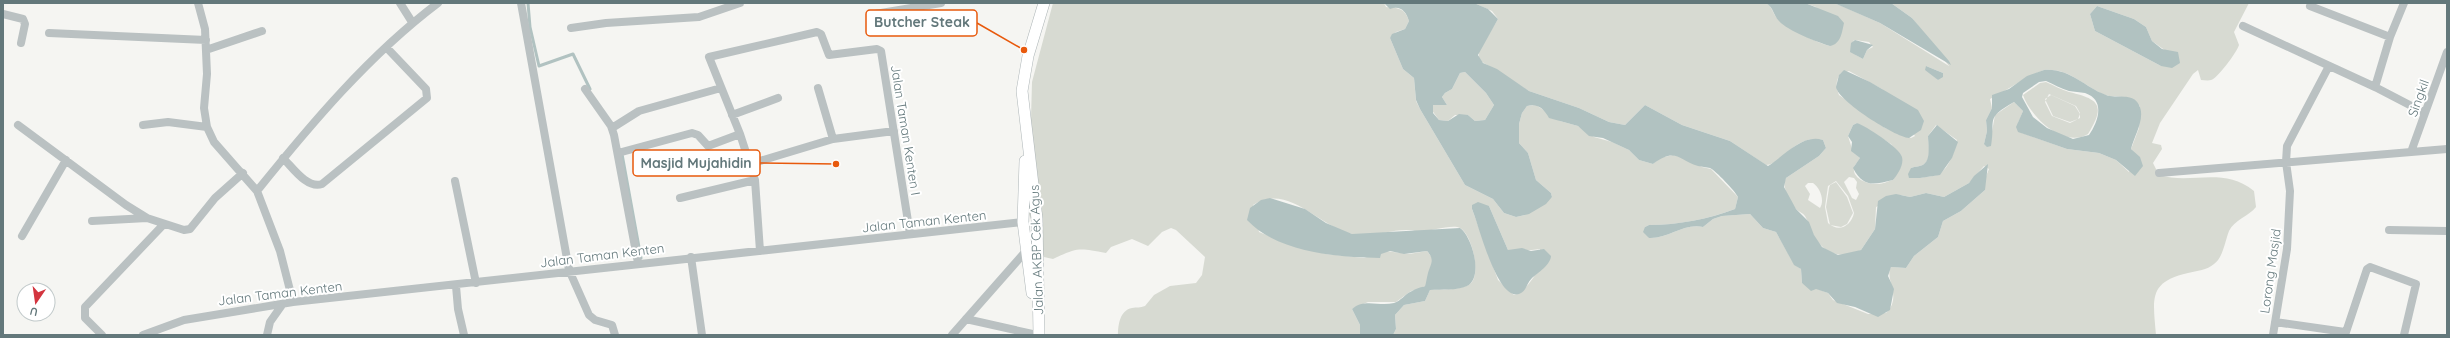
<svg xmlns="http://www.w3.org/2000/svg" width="2450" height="338" viewBox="0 0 2450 338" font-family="Quicksand,sans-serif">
  <rect width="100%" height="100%" fill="#f5f5f2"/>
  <path fill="#d7dad2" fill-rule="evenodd" d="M1053 3H1384L1386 7C1398 8 1405 8 1409 21L1405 29 1396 32 1390 38 1403 69 1414 78 1416 101 1420 109 1465 185 1493 199 1504 213 1516 217 1525 215 1552 197 1551 193 1536 180 1528 153 1519 143V124L1522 113 1527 106 1536 105 1560 121 1578 126 1594 137 1612 142 1629 150 1639 160 1653 164 1660 158 1673 155 1682 157 1702 167 1711 169 1738 197 1735 209C1708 219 1679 225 1649 225L1645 227 1649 238C1669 239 1683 223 1703 227L1713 219 1722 216 1750 214 1763 228 1776 232 1794 264 1801 269 1802 283 1828 293 1833 300 1868 314 1886 313C1903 297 1884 279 1891 267L1906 268 1914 256 1938 237 1943 221 1961 211 1985 190 1984 181 1989 169 1984 166 1969 183 1944 197 1926 193 1910 197 1901 195 1876 207 1875 229 1861 250C1842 260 1824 254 1814 236 1811 230 1809 223 1805 216 1803 213 1799 212 1796 209 1790 201 1781 187 1786 178L1819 156 1826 148 1823 140C1796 133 1783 164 1766 165L1730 141 1682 125 1645 105 1625 125 1609 122 1579 108 1529 91 1479 60V51L1498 19 1492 11 1474 3H1766C1773 7 1772 13 1777 18 1788 28 1815 42 1830 46L1816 7 1805 3H1834L1844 7 1880 23 1949 66 1912 18 1891 3H2249L2234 32 2239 45C2237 52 2217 79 2211 80 2208 81 2204 80 2201 80L2198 70 2193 74 2160 123 2152 143 2161 145 2162 149 2153 163 2159 175C2191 185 2223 166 2254 191L2256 207C2249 216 2234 220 2229 231 2225 241 2223 258 2214 264 2207 270 2197 271 2188 273 2148 282 2153 299 2156 335H1393L1396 329 1395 315 1404 305 1425 301 1430 290C1441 289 1462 291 1471 283 1481 274 1472 234 1460 228 1453 224 1430 231 1421 232 1417 232 1413 230 1409 230 1390 229 1370 239 1352 234 1319 227 1288 182 1253 205L1259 232 1291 245 1326 254 1364 258 1385 251 1409 254 1427 251 1433 259 1428 282 1424 288 1411 291 1396 302H1368L1352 309 1360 325V335H1118C1118 325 1120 310 1132 308 1137 307 1140 308 1145 306L1154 295 1170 286 1196 283 1202 275 1205 257 1176 230 1171 228 1162 232 1148 246 1132 239 1111 247 1106 253C1079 248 1078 247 1053 259L1044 257 1029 214 1031 119 1032 82ZM2097 6 2134 19 2146 27 2152 41 2166 51 2161 66 2095 31 2090 14ZM1855 40 1869 42 1873 47 1867 50 1863 59 1856 55 1853 41ZM1926 66 1943 73 1938 80ZM2044 70C2070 68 2083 86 2105 95 2111 97 2116 96 2123 97 2129 98 2135 103 2140 106L2139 128 2131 149 2136 155 2129 172 2116 160 2099 153 2067 149 2022 133 2018 123 2023 111 2014 102 1995 115 1991 137 1984 144 1987 131 1986 120 1992 108 1990 99C2009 89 2025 77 2044 70ZM1849 71 1882 89 1915 136 1911 138 1885 128 1839 95C1836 87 1835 81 1841 73ZM1857 123 1891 144 1902 160 1900 168 1893 180C1888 181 1883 184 1878 184 1870 185 1852 179 1854 168 1854 165 1859 161 1860 158L1853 152 1848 136 1853 125ZM1936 125 1957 140C1954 152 1950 167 1939 174 1934 177 1926 176 1920 178L1911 168C1915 166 1921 167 1924 164 1932 159 1928 143 1928 136ZM1849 177 1854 178 1857 182 1856 188 1859 194 1856 200 1852 198 1844 182ZM1836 181 1848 196 1854 213C1851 226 1839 233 1828 223L1825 207 1828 186ZM1808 183H1813C1820 188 1825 200 1820 208L1808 200 1810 194 1805 186ZM1489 206 1508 250C1512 251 1536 250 1540 249V269C1532 278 1525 293 1514 295L1498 280 1472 209Z
    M1465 72 1486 93 1494 105 1485 120 1475 121 1468 115H1455L1448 121 1439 120 1431 109 1433 105H1447L1442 97 1445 93 1452 89 1460 73Z
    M2046 82C2053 85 2062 90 2069 92 2099 99 2106 105 2088 134 2063 149 2030 116 2023 95L2040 83ZM2049 94 2076 106 2080 113V118L2070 123 2052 116 2045 102Z
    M2051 95 2075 106 2080 114 2078 119 2070 122 2053 116 2045 99Z
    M1836 182 1847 197 1853 213 1847 224 1841 227 1830 225 1826 207 1829 188 1830 185Z"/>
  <path fill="#b1c2c1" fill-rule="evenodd" d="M1384 3H1474L1488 9 1498 19 1478 55 1483 63 1497 69 1529 91 1579 108 1609 122 1625 125 1645 105 1682 125 1730 141 1768 166C1784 156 1803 133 1823 140L1826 148 1819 156 1786 178 1784 187 1796 209 1809 222 1814 235 1822 247 1838 255 1861 250 1875 229 1878 201 1886 196 1896 194 1910 197 1926 193 1944 197 1969 183 1974 176 1988 164 1985 190 1961 211 1943 221 1938 237 1914 256 1906 268 1891 267 1888 276 1894 289 1890 310 1878 317 1855 307 1837 303 1828 293 1816 289 1811 291 1802 283 1801 269 1794 265 1776 232 1763 228 1750 214 1722 216 1713 219 1703 227C1683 223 1669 239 1649 238L1643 232 1645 227 1649 225C1678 225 1709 219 1735 209L1738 197C1735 191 1716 171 1710 168 1706 167 1702 167 1698 166 1678 160 1676 147 1653 164L1639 160 1629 150 1603 138 1589 136 1578 126 1549 118C1544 109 1538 103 1527 106L1522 113 1519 124V143L1528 153 1536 180 1551 193 1552 197 1546 204 1529 214 1516 217 1504 213 1493 199 1465 185 1420 109 1416 100 1414 78 1403 69 1390 38 1392 34 1405 29 1409 21C1406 11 1400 5 1390 9ZM1465 72 1486 93 1494 105 1485 120 1475 121 1468 115 1459 114 1448 121 1439 120 1433 113V105H1447L1442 97 1445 93 1452 89 1460 73Z
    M1766 3H1805L1838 16 1844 23C1842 32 1841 44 1830 46 1817 42 1788 31 1779 21 1773 15 1774 8 1766 3Z
    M1834 3H1891L1912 18 1949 61 1951 65 1880 23Z
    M2097 6 2134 19 2146 27 2152 41 2162 49 2178 52 2180 63 2172 68 2161 66 2095 31 2090 14Z
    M1855 40 1873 45 1867 50 1863 59 1850 52 1851 43Z
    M1926 66 1943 73V77L1938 80 1925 70Z
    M1844 70 1870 82 1918 110 1924 121 1921 130 1909 138C1895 137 1838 101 1836 87L1839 75Z
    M2044 70C2070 68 2084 87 2106 95 2116 99 2133 92 2139 105 2146 118 2134 136 2131 149L2140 157 2143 166 2135 176 2116 160 2099 153 2067 149 2018 132 2016 127 2023 111 2014 102C1984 119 1996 119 1991 146L1987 147 1984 144 1987 131 1986 120 1992 108V95L2009 89 2027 76ZM2046 81C2053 84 2062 89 2069 91 2074 92 2080 92 2085 93 2106 100 2098 122 2089 135L2073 139 2047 128 2033 117 2022 97 2023 93 2039 82Z
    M1857 123C1866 126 1900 148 1902 157 1904 165 1898 174 1893 180 1875 184 1864 189 1853 168L1860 158 1851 151 1852 142 1848 136 1853 125Z
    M1937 125 1958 142 1952 158 1940 175 1920 178H1909L1908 174 1911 168C1915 166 1921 167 1924 164 1931 159 1928 143 1928 136Z
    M1270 198 1305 209 1326 223 1352 234 1460 228C1472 236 1484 278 1467 286 1457 291 1441 289 1430 290L1425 301 1404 305 1395 315 1396 329 1393 335H1360V325L1352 309C1365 298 1379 307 1394 303 1401 301 1405 294 1412 291 1429 282 1423 294 1428 273 1431 263 1435 260 1427 251L1404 254 1390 251 1381 254 1380 258C1337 257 1278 253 1247 220L1250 208 1261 200Z
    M1478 202 1489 206 1508 250 1522 248 1531 251 1544 249 1551 256C1551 264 1538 273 1532 278 1526 284 1527 291 1519 294 1497 301 1479 225 1472 209V205Z"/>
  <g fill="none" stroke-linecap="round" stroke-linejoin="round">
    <path stroke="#b1c2c1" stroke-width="3" d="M528 3 530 27 539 66 573 54 590 89
      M622 154 641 258"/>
    <defs>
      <path id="secondary" d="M1025 161 1023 222 1032 293
        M1039 335 1037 219 1022 91 1028 56 1044 3"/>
    </defs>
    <use href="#secondary" stroke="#adb5b7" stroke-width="12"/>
    <path stroke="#bac1c2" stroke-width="8" d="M198 3 205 29 207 74 204 108 207 127 214 142 257 191 280 251 293 302
      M400 3 412 22
      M521 3 569 270 589 315 595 320 612 325 615 335
      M2310 6 2390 37
      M3 14 23 19 25 24 21 43
      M875 14 941 3
      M2243 26 2375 87 2390 37 2404 3
      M571 28 606 23 699 17 740 3
      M49 33 206 40
      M206 50 262 31
      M2375 87 2425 113
      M818 88 833 139
      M585 89 611 126 614 135 638 263
      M732 115 778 98
      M18 125 126 205 147 218
      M143 125 168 122 207 127
      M612 128 639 111 721 88
      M2411 152 2447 52
      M618 153 692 133 698 135 708 146 740 134
      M283 158C293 168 307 189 322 184L427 98 426 89 386 47
      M750 164 833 139 894 131
      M2159 173 2447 149
      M455 181 476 283
      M257 191C311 124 369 55 438 3
      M680 198 755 180
      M92 221 147 218 184 230 190 229 215 198 243 173
      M2389 230 2447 231
      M22 236 66 160
      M760 251 755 180 740 134 709 57 817 32 821 34 829 55 877 49 881 51 910 234
      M691 257 702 335
      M456 286 458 309 464 335
      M966 319 1037 335
      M2275 322 2345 332
      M102 335 85 318V307L164 224
      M143 335 184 320 293 302 1023 222
      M267 335 270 322 282 305
      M952 335 1026 251
      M2273 335 2287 249 2290 191 2286 162 2287 146 2329 66
      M2345 335 2367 269 2370 267 2416 284 2404 335"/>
    <use href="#secondary" stroke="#fff" stroke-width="11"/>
  </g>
  <g text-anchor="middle" stroke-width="4" stroke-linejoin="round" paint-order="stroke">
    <g font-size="13" fill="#63787b" stroke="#fff">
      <text transform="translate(2418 98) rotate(-70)" y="5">Singkil</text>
      <text transform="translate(906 130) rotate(81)" y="5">Jalan Taman Kenten I</text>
      <text transform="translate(924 221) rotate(-6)" y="5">Jalan Taman Kenten</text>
      <text transform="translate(1036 250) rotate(-92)" y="5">Jalan AKBP Cek Agus</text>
      <text transform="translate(602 255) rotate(-7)" y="5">Jalan Taman Kenten</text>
      <text transform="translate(2270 271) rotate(-82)" y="5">Lorong Masjid</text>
      <text transform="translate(280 293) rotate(-7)" y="5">Jalan Taman Kenten</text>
    </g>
  </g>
  <path fill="none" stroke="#e8590c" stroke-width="1.5" d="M1024 50L977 23M836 164L760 163"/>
  <g fill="#e8590c" stroke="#fff" stroke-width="1.5">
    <circle cx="1024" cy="50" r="4"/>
    <circle cx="836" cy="164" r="4"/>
  </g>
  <g fill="#fff" stroke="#e8590c" stroke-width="1.5">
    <rect x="866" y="10" width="111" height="26" rx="4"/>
    <rect x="633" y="150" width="127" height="26" rx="4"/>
  </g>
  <g font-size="14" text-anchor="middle" font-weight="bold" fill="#63787b">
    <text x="922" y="27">Butcher Steak</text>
    <text x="696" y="168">Masjid Mujahidin</text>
  </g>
  <rect width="2450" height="338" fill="none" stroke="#63787b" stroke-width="8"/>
  <g transform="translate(36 302) rotate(193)"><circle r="19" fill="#ffffff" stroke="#c1c9ca"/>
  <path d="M0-3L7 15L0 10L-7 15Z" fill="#d3353f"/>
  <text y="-6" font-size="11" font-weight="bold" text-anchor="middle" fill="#63787b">U</text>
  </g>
</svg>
